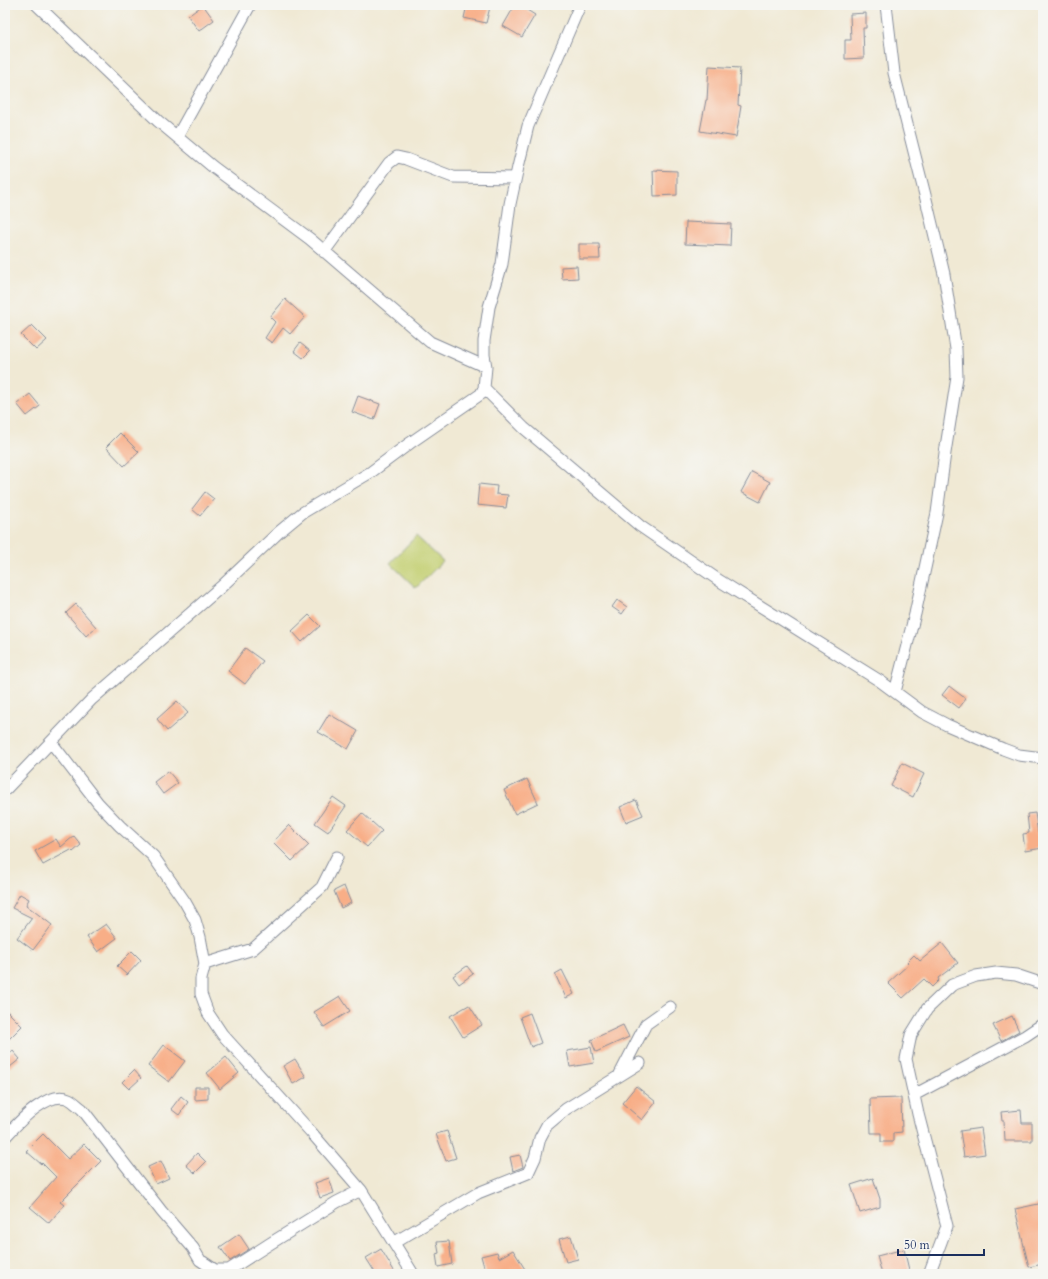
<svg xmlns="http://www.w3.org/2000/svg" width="1048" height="1279" viewBox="0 0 1048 1279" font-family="Cardo,serif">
  <rect width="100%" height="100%" fill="#f6f6f2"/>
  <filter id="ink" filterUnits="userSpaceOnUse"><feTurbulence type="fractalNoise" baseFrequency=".025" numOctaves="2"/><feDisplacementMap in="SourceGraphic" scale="8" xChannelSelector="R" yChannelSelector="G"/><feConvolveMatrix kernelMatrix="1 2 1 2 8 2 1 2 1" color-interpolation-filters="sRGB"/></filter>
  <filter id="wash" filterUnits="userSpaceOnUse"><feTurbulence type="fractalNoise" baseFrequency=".012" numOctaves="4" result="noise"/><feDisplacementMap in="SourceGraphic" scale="16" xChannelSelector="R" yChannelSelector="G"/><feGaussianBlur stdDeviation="0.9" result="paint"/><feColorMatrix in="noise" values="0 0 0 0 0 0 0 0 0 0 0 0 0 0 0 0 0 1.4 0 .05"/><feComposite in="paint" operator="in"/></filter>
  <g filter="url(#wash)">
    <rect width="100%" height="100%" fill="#f0e9d4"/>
    <path fill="#c3cf71" stroke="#6f7f68" d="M416 536 443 561 416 588 390 563Z"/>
    <g id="blocks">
      <path fill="#f8ae87" d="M203 5 214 20 199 31 188 16Z
        M467 5H483L490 7 486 23 464 18Z
        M515 5H519L535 15 522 37 503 26Z
        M866 13V28H863L864 58 845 59V40H851L850 14Z
        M709 66 740 68 738 105 741 106 736 137 700 131 706 100H707Z
        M653 170 677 171V195L654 196Z
        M686 222 731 224 730 246 685 244Z
        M579 244H599L600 259H579Z
        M577 266 578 278 562 279 561 267Z
        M285 299 305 317 290 334 283 328 272 343 265 338 275 322 270 317Z
        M32 325 47 340 36 350 21 335Z
        M300 343 310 351 303 358 294 351Z
        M30 394 40 406 27 416 17 404Z
        M358 396 380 404 374 420 352 412Z
        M120 433 139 452 124 466 106 447Z
        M752 472 770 482 760 502 741 492Z
        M479 484 497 486 496 494 508 495 506 508 477 505Z
        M205 492 214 499 200 516 192 509Z
        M617 600 627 607 622 614 612 607Z
        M76 604 96 627 86 636 66 613Z
        M309 615 320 626 302 642 292 631Z
        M245 648 263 661 245 684 228 671Z
        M949 686 966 699 959 708 942 695Z
        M177 701 188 713 167 731 157 719Z
        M329 714 358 731 348 749 318 732Z
        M902 763 924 774 913 797 891 786Z
        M168 771 178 783 163 794 154 782Z
        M527 779 538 803 515 814 504 790Z
        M333 797 346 806 328 832 315 823Z
        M636 800 643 815 626 822 620 807Z
        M362 813 382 831 367 847 347 830Z
        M1035 813 1038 833 1043 832V848L1025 851 1023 834 1029 833 1027 814Z
        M289 825 309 845 292 861 273 842Z
        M74 836 81 845 73 852 71 850 43 865 35 851 56 839 61 847Z
        M344 886 351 903 341 908 334 891Z
        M20 894 29 899 26 905 52 925 33 950 17 938 32 918 12 908Z
        M106 924 117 938 98 952 87 937Z
        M942 943 958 963 938 978 939 980 932 987 924 979 903 998 888 983 909 964 907 962 914 955 920 961Z
        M132 951 141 960 127 975 117 966Z
        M467 966 473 974 459 984 453 976Z
        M562 970 574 994 566 998 555 974Z
        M340 996 350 1011 324 1027 314 1012Z
        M469 1005 482 1025 463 1037 450 1016Z
        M5 1009 22 1026 5 1043Z
        M530 1013 541 1043 531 1047 520 1017Z
        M1012 1016 1019 1031 1001 1041 993 1025Z
        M623 1025 629 1037 596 1052 591 1040Z
        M164 1045 185 1061 169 1082 148 1066Z
        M591 1047 594 1063 570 1067 567 1051Z
        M13 1051 20 1059 10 1067 5 1061V1057Z
        M226 1057 239 1073 220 1089 207 1073Z
        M295 1059 306 1077 293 1084 283 1066Z
        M134 1070 141 1078 129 1089 122 1082Z
        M636 1086 656 1102 642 1120 622 1103Z
        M195 1087H208V1099L195 1100Z
        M181 1096 188 1102 179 1115 171 1109Z
        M901 1098 902 1132 893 1133V1142H881V1133H871L870 1099Z
        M1021 1110 1022 1123H1032V1141H1005L1004 1121H1002L1001 1112Z
        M981 1128 985 1154 964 1157 960 1131Z
        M447 1131 456 1158 446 1161 436 1134Z
        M43 1134 68 1159 84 1144 101 1161 60 1202 64 1205 49 1223 30 1207 56 1177 42 1163 41 1164 26 1151Z
        M197 1153 206 1162 195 1173 186 1165Z
        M520 1155 523 1167 513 1171 510 1157Z
        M161 1161 169 1178 156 1184 148 1167Z
        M329 1178 334 1193 320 1198 315 1183Z
        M873 1178 880 1199V1207L860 1213 851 1185Z
        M1043 1203V1264L1029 1267 1015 1209Z
        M239 1234 249 1249 230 1261 220 1247Z
        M571 1236 578 1259 566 1262 559 1239Z
        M449 1241 452 1264 438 1267 436 1254 439 1253 437 1242Z
        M381 1249 396 1274H376L366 1258Z
        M904 1249 910 1274H882L877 1256Z
        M513 1250 528 1274H486L481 1256 497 1252 499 1258Z"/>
    </g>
  </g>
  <g filter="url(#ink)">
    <use href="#blocks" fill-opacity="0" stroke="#868c99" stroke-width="1"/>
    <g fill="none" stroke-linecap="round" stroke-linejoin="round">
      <defs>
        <path id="minor" d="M37 5 158 121 213 167 310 239 430 342 486 367
          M886 5 894 73 925 195 944 274 956 349 957 377 945 453 937 513 915 614 895 692
          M177 137 250 5
          M324 252 389 163 397 157 406 159 453 177 515 178
          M484 388 524 428 640 526 720 581 880 681 922 712 947 725 1003 749 1019 755 1043 758
          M51 742 98 803 120 826 153 856 185 902 195 920 200 937 205 964 201 979V994L208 1013 222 1034 311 1132 361 1190 413 1274
          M5 790 92 699 222 586 279 532 302 513 371 472 410 443 481 394 484 388 486 367 484 355V341L489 307 502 264 510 204 518 167 528 126 580 5
          M205 964 253 949 322 887 337 857
          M619 1076 646 1024 670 1007
          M914 1095 1025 1036 1043 1024
          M5 1137C18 1123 48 1089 69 1099 73 1101 78 1106 82 1109L162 1212 193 1248 200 1260 215 1270H229L271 1243 337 1202 361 1190
          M395 1242 478 1193 528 1173 535 1158 540 1138 547 1125 566 1109 640 1063
          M929 1274 947 1226 918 1114 906 1059 911 1035 927 1009 952 985 976 976 996 973 1016 975 1043 984"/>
      </defs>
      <use href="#minor" stroke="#868c99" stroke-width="13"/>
      <use href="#minor" stroke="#fff" stroke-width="11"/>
    </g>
  </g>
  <rect width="1048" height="1279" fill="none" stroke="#f6f6f2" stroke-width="20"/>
  <path d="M898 1249v6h86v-6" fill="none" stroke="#1b2f5e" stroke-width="2"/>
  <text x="904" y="1249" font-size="12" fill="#1b2f5e" stroke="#f6f6f2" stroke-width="3" paint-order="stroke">50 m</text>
</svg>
